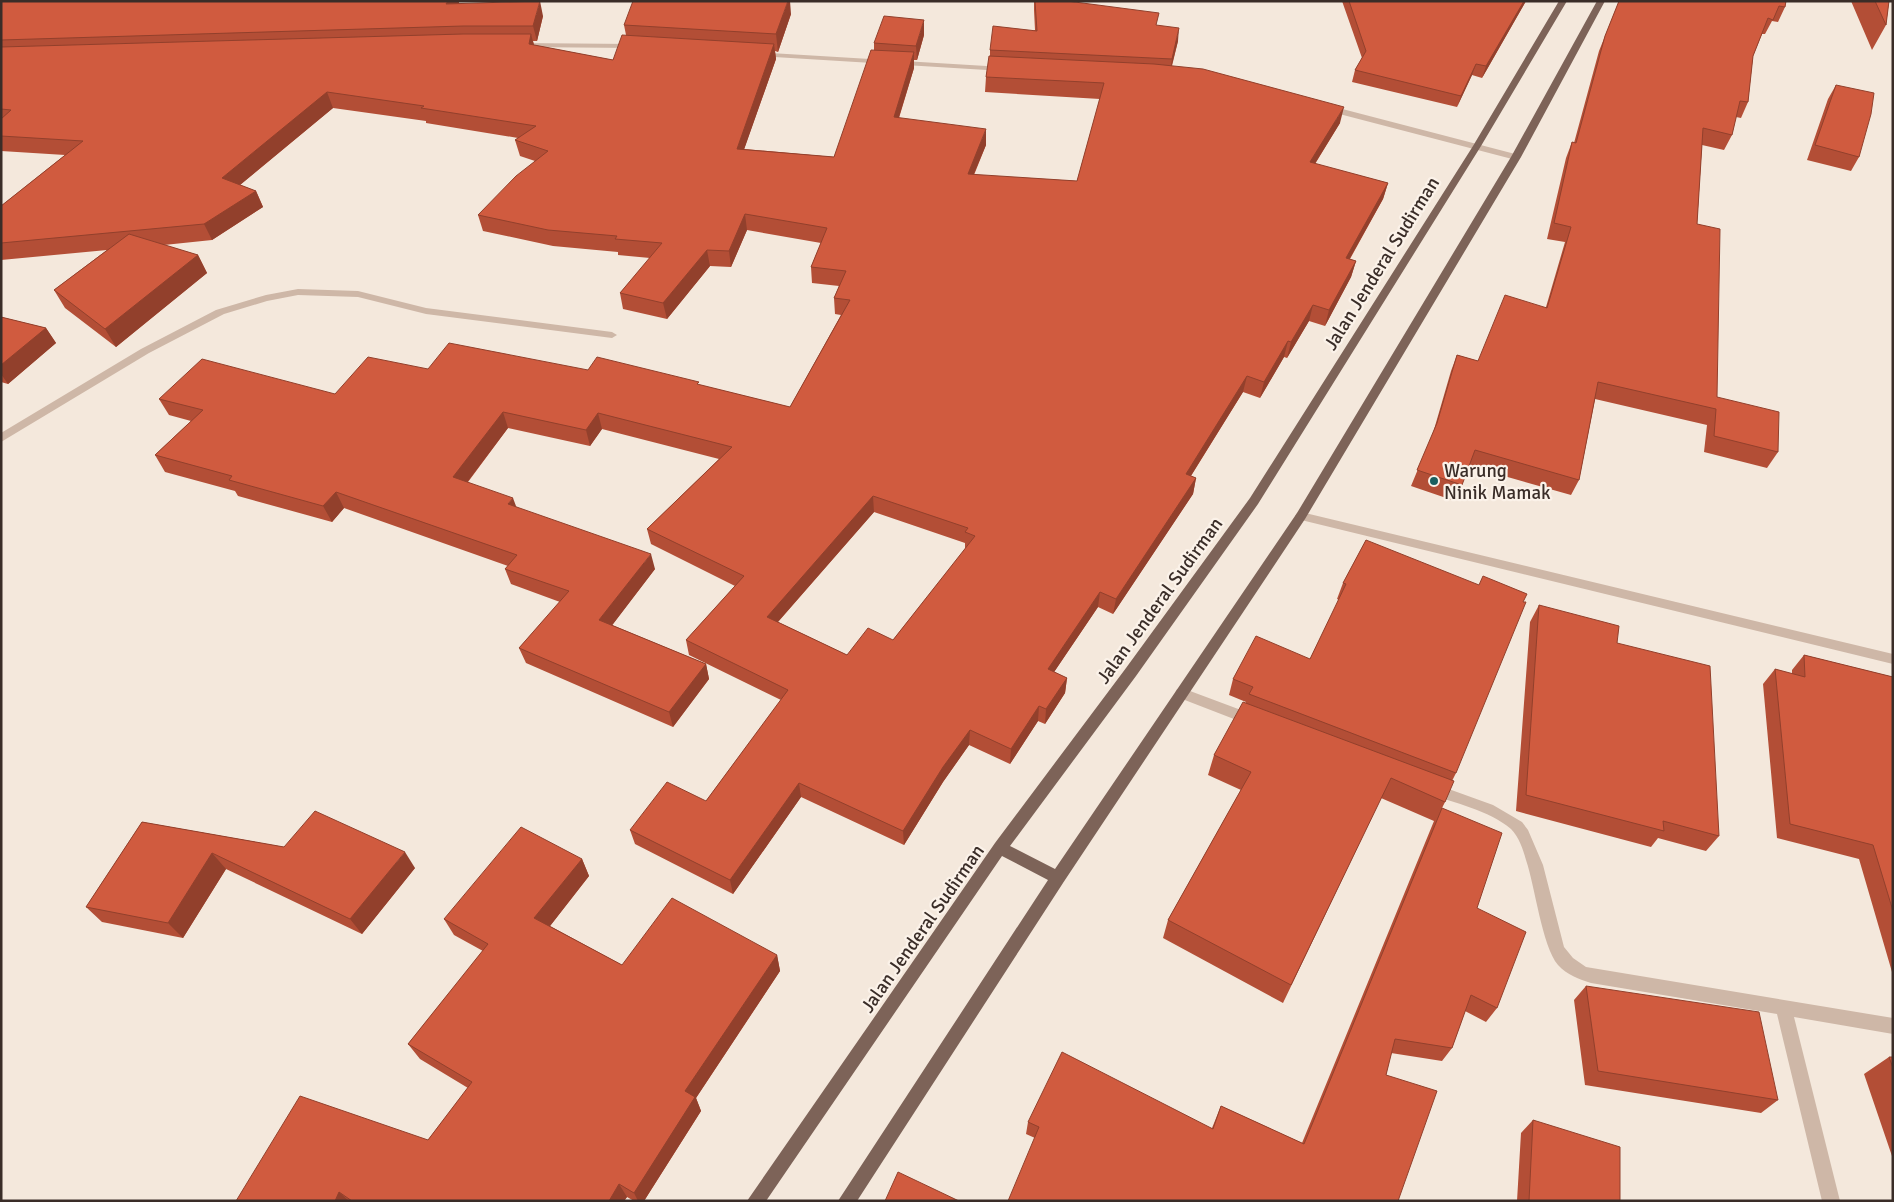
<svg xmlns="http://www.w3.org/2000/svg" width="1894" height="1202" viewBox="0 0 1894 1202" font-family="Signika,sans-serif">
  <rect width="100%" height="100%" fill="#f4e8dc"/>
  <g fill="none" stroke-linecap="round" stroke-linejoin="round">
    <path fill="#ceb7a7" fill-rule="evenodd" d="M518 43 633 44 637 46 633 48 521 47H518Z
      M755 52 1003 67 1007 69 1003 71 758 56H755Z
      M1327 105 1519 155 1521 157 1516 160 1324 110 1323 108Z
      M298 289 358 291 426 308 612 332 617 335 612 338 426 314 358 297 298 295 267 301 224 314 149 353 1 442V433L141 349 216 310 266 295Z
      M1301 512 1893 654V664L1297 519 1295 516 1297 513Z
      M1182 688 1257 716 1259 720 1257 724 1252 726 1177 697 1175 693 1177 689Z
      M1432 783 1493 805 1522 822 1528 830 1543 865 1564 947 1573 958 1586 967 1893 1018V1034L1794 1017 1840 1201H1822L1777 1014 1591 983C1579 979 1567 975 1558 965 1542 946 1535 886 1526 860 1523 849 1519 837 1511 829 1489 810 1454 803 1427 793L1425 789 1427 785Z"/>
    <path fill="#7d6358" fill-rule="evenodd" d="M1559 1H1567L1481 146 1258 504 1136 676 1010 846 1055 869 1297 513 1511 157 1597 1H1605L1521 157 1305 519 1063 883 857 1201H838L1048 880 1002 856 766 1201H747L995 843 1126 668 1250 498 1473 146Z"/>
  </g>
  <path fill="#b34e36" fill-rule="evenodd" d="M1 1 459 2V3L543 16 537 41H533L534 45 613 60 626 35 624 25 791 14 778 52 775 51 776 59 744 149 834 157 874 50V43L924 35 917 60H914V68L899 118 986 145 974 175 1077 181 1100 99 985 92 986 77 990 56V50L1035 30 1034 10V1H1067L1157 26 1178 41 1172 66 1340 123 1315 164 1388 183 1383 199 1350 259 1356 261 1351 277 1325 326 1309 321 1287 358 1284 357 1260 398 1243 392 1191 476 1196 478 1193 494 1113 614 1098 607 1054 672 1067 678 1065 693 1045 724 1038 721 1010 764 969 745 943 782 904 845 801 797 733 894 635 844 630 830 706 801 781 700 689 655 686 640 735 586 651 544 647 529 719 459 602 429 590 446 508 428 468 482 516 507 655 569 612 625 706 664 709 679 673 727 526 663 519 648 560 602 511 584 505 569 508 566 344 508 332 522 238 496 235 491 165 472 155 455 191 421 169 415 159 399 335 394 428 369 588 370 700 385 790 407 841 315 835 314 834 298 839 286 812 283 811 267 821 243 747 230 731 267 710 266 667 319 623 309 620 293 650 258 618 255V252L553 246 483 231 478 215 535 161 520 156 515 140 518 138 426 123V121L333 108 240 185 256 191 263 207 212 240 164 245 198 255 207 273 116 347 65 308 54 290 107 250 1 260V206L65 155 1 151ZM874 512 965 543V548H966L893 640 847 655 778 622Z
    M1342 1H1526L1482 78 1472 75 1457 107 1352 82 1355 70 1362 58Z
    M1619 1H1786L1785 7 1778 22 1772 21 1765 34H1762L1753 56 1748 102 1741 118 1736 117 1732 135 1724 150 1702 145 1697 224 1717 397 1778 452 1767 468 1704 452 1707 425 1595 399 1579 480 1571 495 1469 466 1455 501 1411 486 1433 433 1451 371 1457 355 1478 361 1546 307 1565 242 1547 239 1566 158 1572 142 1574 143 1599 51Z
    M1851 1H1889L1886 25 1872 50Z
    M1836 85 1859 157 1851 171 1807 160 1828 99Z
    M1 317 46 328 56 343 8 384 1 382Z
    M1366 540 1456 773 1452 781 1445 802 1442 808 1477 908 1497 1008 1486 1022 1465 1011 1452 1048 1442 1061 1391 1053 1386 1075 1398 1201 1035 1138 1026 1134 1028 1122 1212 1128 1221 1106 1302 1143 1434 821 1381 798 1283 1003 1163 938 1168 920 1241 790 1208 775 1214 755 1246 702 1229 695 1233 679 1310 659 1339 600 1337 599 1343 583Z
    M1539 605 1617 643 1719 836 1706 851 1658 838 1651 847 1516 811 1530 622Z
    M1804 655 1893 677V972H1892L1859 859 1777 838 1763 684 1775 669 1792 674V670Z
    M142 822 284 847 415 868 362 934 226 869 183 938 102 922 86 907Z
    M582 859 589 876 550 926 622 965 777 955 780 971 696 1098 701 1111 644 1201H634L627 1197 624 1201H236L428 1140 468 1088 420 1059 408 1044 483 951 454 935 444 919Z
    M1586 986 1778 1100 1761 1113 1585 1085 1574 1000Z
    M1889 1057H1893V1159L1864 1074Z
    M1533 1120 1620 1201H1517L1521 1133Z"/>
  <path fill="#92402c" d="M448 1 459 2 451 19 446 4Z
    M540 1 543 16 537 41 533 26Z
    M788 1H790L791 14 778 52 776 34Z
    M1524 1H1526L1482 78 1486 66Z
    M924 20V35L917 60 916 46Z
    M1179 28 1178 41 1170 72 1172 59Z
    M531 34 535 49 529 44Z
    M774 44 776 59 739 164 737 149Z
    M914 52V68L894 133V117Z
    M1476 64 1472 75 1457 107 1461 96Z
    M327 92 333 108 229 194 222 178Z
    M1344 107 1340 123 1306 178 1310 162Z
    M986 129V145L967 190 968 174Z
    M1388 183 1383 199 1341 274 1346 258Z
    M256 191 263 207 212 240 204 224Z
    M745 214 747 230 731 267 729 251Z
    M707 250 710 266 667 319 663 303Z
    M198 255 207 273 116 347 105 329Z
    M1356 261 1351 277 1325 326 1329 310Z
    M1313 305 1309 321 1287 358 1291 342Z
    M46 328 56 343 8 384 1 374V365Z
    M1288 341 1284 357 1260 398 1264 382Z
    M1247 376 1243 392 1182 490 1186 474Z
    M503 412 508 428 459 493 453 477Z
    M598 413 602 429 590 446 586 430Z
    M1196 478 1193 494 1113 614 1116 599Z
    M336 492 344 508 332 522 323 506Z
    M873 496 874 512 769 632 767 617Z
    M513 498 519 514 508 504Z
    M651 554 655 569 604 636 599 620Z
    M1100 592 1098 607 1046 684 1048 669Z
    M706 664 709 679 673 727 669 712Z
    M1067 678 1065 693 1045 724 1046 709Z
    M1039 706 1038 721 1010 764 1011 749Z
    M970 730 969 745 943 782 904 845 903 831 943 767Z
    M799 783 801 797 733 894 730 880Z
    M405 852 415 868 362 934 350 919Z
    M212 853 226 869 183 938 168 923Z
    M582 859 589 876 543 935 534 918Z
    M777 955 780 971 696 1098 701 1111 644 1201H638L634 1193 685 1091Z
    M619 1184 627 1197 624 1201H609Z
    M339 1192 349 1201H335Z"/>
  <path fill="#d05b3f" stroke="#92402c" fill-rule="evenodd" d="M1 1H448L446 4 540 1 533 26H463L1 40Z
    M633 1H788L776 34 624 25Z
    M1035 1H1067L1159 13 1156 25 1179 28 1172 59 990 50 993 26 1037 31Z
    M1349 1H1524L1486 66 1476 64 1461 96 1355 70 1366 51Z
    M1619 1H1786L1785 7 1779 6 1773 20 1768 18 1753 56 1748 102 1740 101 1732 135 1703 128 1697 224 1720 229 1717 397 1779 412 1778 452 1714 436 1716 409 1598 382 1579 480 1475 450 1462 485 1417 470 1437 423 1457 355 1478 361 1505 295 1547 308 1571 227 1554 223 1572 142 1576 143 1605 36Z
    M1875 1H1889L1886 25Z
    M884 16 924 20 916 46 874 43Z
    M463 34H531L529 44 613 60 622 35 774 44 737 149 834 157 871 50 914 52 894 117 986 129 968 174 1077 181 1104 83 986 77 989 56 1154 64 1203 69 1344 107 1310 162 1388 183 1346 258 1356 261 1329 310 1313 305 1291 342 1288 341 1264 382 1247 376 1186 474 1196 478 1116 599 1100 592 1048 669 1067 678 1046 709 1039 706 1011 749 970 730 943 767 903 831 799 783 730 880 630 830 667 782 706 801 788 690 686 640 744 576 647 529 732 447 598 413 586 430 503 412 453 477 513 498 508 504 651 554 599 620 706 664 669 712 519 648 569 591 505 569 517 555 336 492 323 506 229 480 232 476 155 455 203 410 159 399 202 359 335 394 368 357 428 369 449 343 588 370 597 357 699 382 697 384 790 407 850 300 834 298 846 271 811 267 827 228 745 214 729 251 707 250 663 303 620 293 662 243 615 239 617 236 548 230 478 215 516 176 548 151 515 140 536 126 421 108 424 106 327 92 222 178 256 191 204 224 1 243V206L83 141 1 136V119L11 110 1 109V47ZM873 496 968 528 965 532 975 536 893 640 868 628 847 655 767 617Z
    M1836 85 1874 93 1871 114 1859 157 1815 145Z
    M129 234 198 255 105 329 54 290Z
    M1 317 46 328 1 365Z
    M1366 540 1479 585 1483 576 1527 594 1523 602H1526L1456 773 1249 694 1253 687 1233 679 1256 636 1310 659 1346 584 1343 583Z
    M1539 605 1619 626 1617 643 1710 666 1719 836 1663 821 1664 831 1526 795Z
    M1804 655 1893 677V911L1873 845 1790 824 1775 669 1805 677Z
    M1243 702 1454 781 1445 802 1391 778 1291 985 1168 920 1251 772 1214 755Z
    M1442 808 1502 833 1477 908 1526 932 1497 1008 1471 995 1452 1048 1395 1039 1386 1075 1437 1091 1398 1201H1008L1039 1127 1028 1122 1062 1052 1213 1129 1221 1106 1304 1144Z
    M315 811 405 852 350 919 212 853 168 923 86 907 142 822 284 847Z
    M521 827 582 859 534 918 622 965 672 898 777 955 685 1091 695 1097 634 1193 619 1184 609 1201H352L339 1192 335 1201H236L300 1096 428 1140 472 1082 408 1044 488 944 444 919Z
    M1586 986 1759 1012 1778 1100 1598 1071Z
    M1889 1057H1893V1068Z
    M1533 1120 1620 1147V1201H1529Z
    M898 1172 959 1201H885Z"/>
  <circle fill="#1a5e5f" stroke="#fbf2e9" stroke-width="2" cx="1434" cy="481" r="5"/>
  <g text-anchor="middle" stroke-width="4.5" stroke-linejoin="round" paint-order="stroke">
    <g font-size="19" fill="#3a2d28" stroke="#fbf2e9">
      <text transform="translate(1381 263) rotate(-58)" y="7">Jalan Jenderal Sudirman</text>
      <text transform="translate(1159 600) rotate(-54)" y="7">Jalan Jenderal Sudirman</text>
      <text transform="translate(922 928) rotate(-55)" y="7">Jalan Jenderal Sudirman</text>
    </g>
    <g font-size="19" fill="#3a2d28" stroke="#fbf2e9" text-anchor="start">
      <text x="1444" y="477">Warung<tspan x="1444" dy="22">Ninik Mamak</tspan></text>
    </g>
  </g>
  <rect width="1894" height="1202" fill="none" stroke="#3a2d28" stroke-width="5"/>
</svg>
